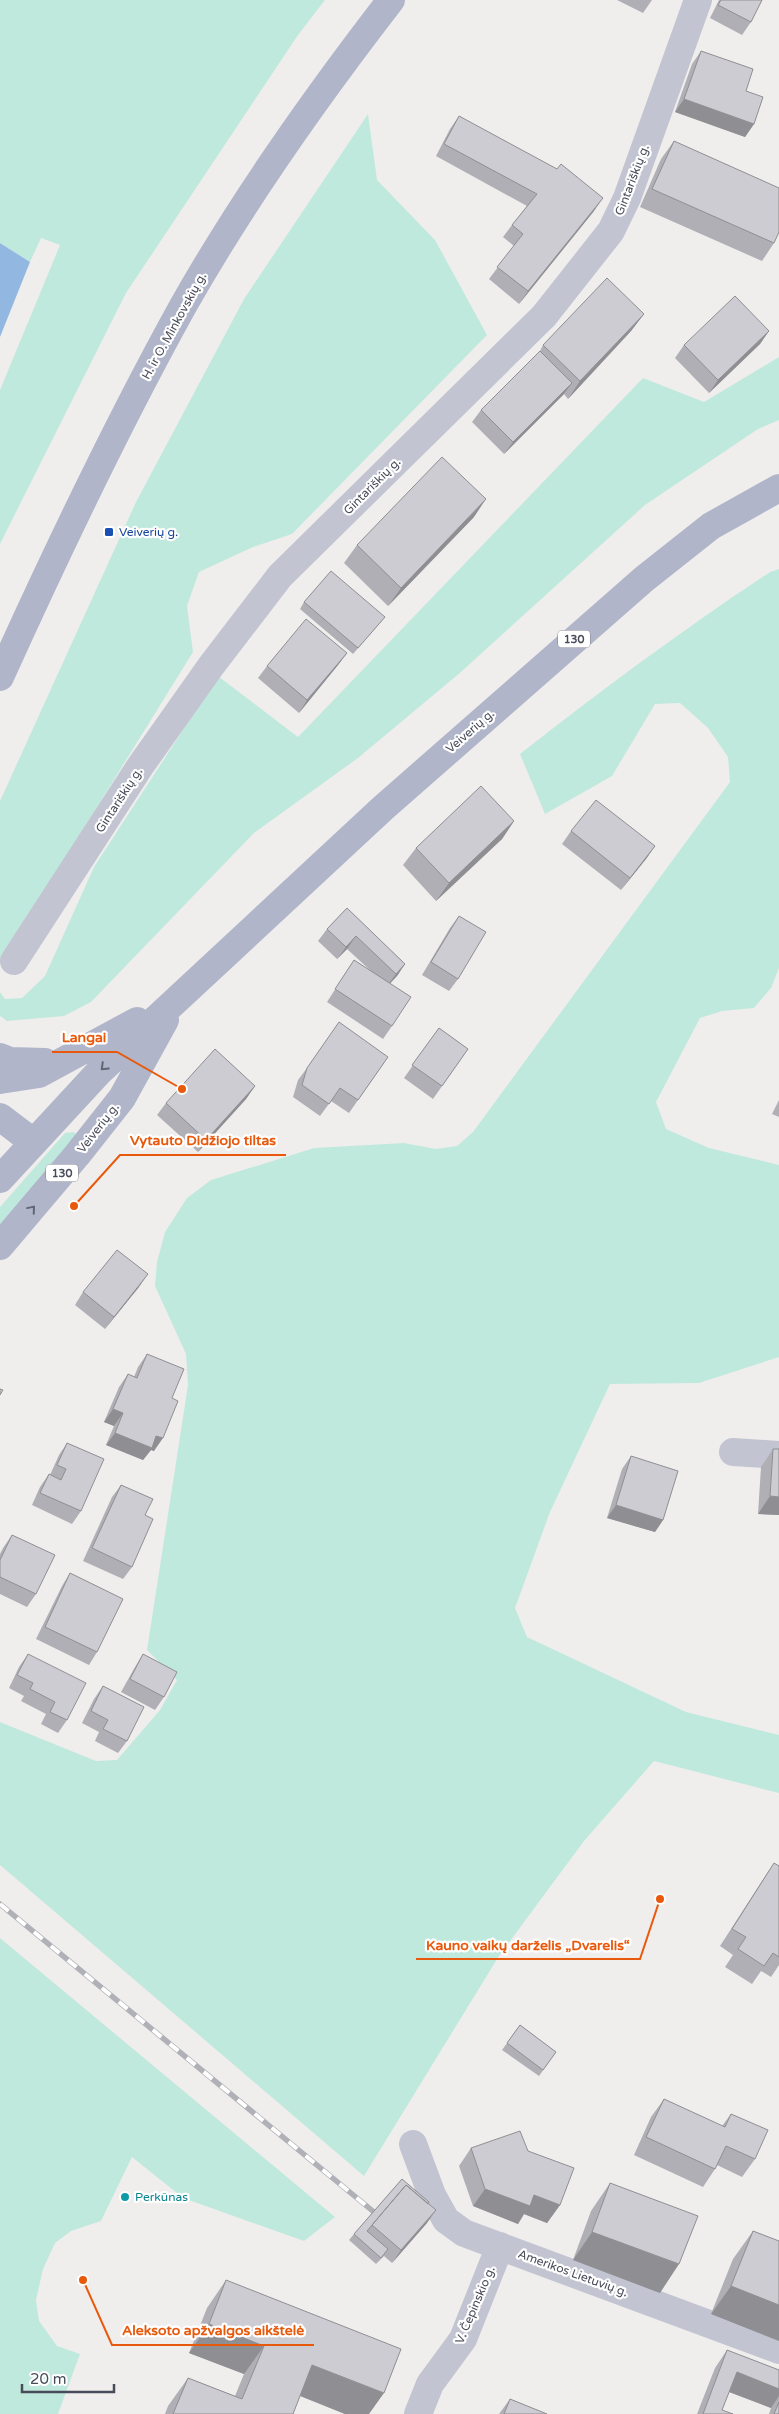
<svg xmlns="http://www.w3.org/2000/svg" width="779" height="2414" viewBox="0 0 779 2414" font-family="'Varela Round',sans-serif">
  <rect width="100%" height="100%" fill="#f0eeed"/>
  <path fill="#c0e9dd" d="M0 0H325L298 35 126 293 0 544V390L60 245 41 238 30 262 0 243Z
    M368 114 377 180 435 240 487 335 292 534 253 547 199 572 187 606 193 652 0 964V801L136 502 244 299Z
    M779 357V420L758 429 645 505 461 672 358 758 254 833 91 1002 64 1016 7 1021 0 1016V992L5 999 22 998 45 976 94 867 218 676 298 737 643 378 704 402Z
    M779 569V968L771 988 754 1008 722 1011 700 1018 656 1102 666 1129 709 1148 779 1165V1357L699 1383 610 1384 550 1512 515 1608 527 1637 686 1712 779 1735V1793L654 1761 584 1841 499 1956 364 2176 0 1865V1722L96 1761 117 1760 160 1710 177 1680 147 1650 188 1385 186 1354 155 1286 157 1262 165 1232 187 1198 211 1180 314 1148 404 1143 436 1149 457 1146 473 1132 730 782 728 757 708 728 680 703 655 704 612 776 545 814 520 754C601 690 684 629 770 572Z
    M74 1132 77 1136 0 1230V1207L65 1133Z
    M0 1938 335 2217 304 2241 183 2198 132 2157 101 2221 71 2231 55 2243 43 2269 36 2300 39 2321 57 2346 80 2354 58 2414H0Z"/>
  <path fill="#92b8e1" d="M0 243 30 262 0 337Z"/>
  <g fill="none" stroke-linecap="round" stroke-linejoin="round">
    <path stroke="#c2c5d1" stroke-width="28" d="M14 961 141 765 211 666 280 576 544 316 611 231 627 198 698 0
      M733 1452 779 1455
      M413 2144 432 2195 446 2220 464 2233 779 2350
      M418 2414 430 2384 463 2339 500 2246"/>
    <path stroke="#b0b5c9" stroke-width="28" d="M0 677C57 551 116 427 183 306 244 198 316 97 391 0
      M0 1057 10 1061 45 1062
      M0 1080 39 1074 137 1021
      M0 1117 33 1142
      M0 1179 99 1072 383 808 644 579 711 526 779 488
      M0 1246 77 1155 122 1098 165 1020"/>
    <defs>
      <path id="rail" d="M0 1904 380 2217"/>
    </defs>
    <use href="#rail" stroke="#b0b1b7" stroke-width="5.5"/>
    <use href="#rail" stroke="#fff" stroke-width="4" stroke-dasharray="11" stroke-linecap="butt"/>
  </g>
  <path fill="#afafb5" d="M617 0H652L643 13Z
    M719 0H762L751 22 742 35 710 18Z
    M701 51 746 91 754 124 745 137 675 112 692 64Z
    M459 116 594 211 519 304 489 279 514 246 503 237 512 225 527 206 436 156 450 129Z
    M674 141 774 243 762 261 640 207 661 159Z
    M644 314 631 331 568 399 564 394 504 454 472 422 481 410 540 351 543 345Z
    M769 331 760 344 709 393 675 358 684 345Z
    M474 517 388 606 344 563 357 545Z
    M304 602 385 617 380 623 353 654 300 609Z
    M347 653 338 665 299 713 258 678 267 666Z
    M514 821 502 839 436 901 403 865 416 848Z
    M571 831 655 846 646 859 621 890 562 844Z
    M347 908 405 964 397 976 390 984 392 1026 383 1039 327 1002 354 960 371 971 347 949 337 959 318 941 327 929Z
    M459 916 458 979 449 991 422 975 450 928Z
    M439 1028 468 1049 433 1099 404 1078Z
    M388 1057 349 1113 331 1101 320 1116 293 1097 298 1080 307 1068Z
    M255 1086 246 1099 198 1152 157 1115 166 1103Z
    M779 1100V1117L772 1114Z
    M139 1287 105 1329 75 1305 83 1292Z
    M147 1354 172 1398 154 1451 151 1450 143 1460 106 1445 114 1426 104 1422 119 1387 128 1374 134 1377 138 1367Z
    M67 1443 81 1511 72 1524 32 1505 40 1487 49 1474 50 1475 59 1455Z
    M773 1449 779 1515 758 1514 761 1467Z
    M631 1456 663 1520 655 1532 607 1518 622 1469Z
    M121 1485 145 1515 132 1567 123 1579 83 1561 112 1497Z
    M12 1535 36 1594 27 1607 0 1594V1554L3 1548Z
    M70 1573 97 1652 89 1665 36 1639 62 1586Z
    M28 1654 67 1720 58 1733 41 1724 46 1714 21 1701 24 1696 9 1688 19 1667Z
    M143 1654 164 1697 155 1710 121 1692 135 1667Z
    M103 1686 127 1741 118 1753 95 1741 99 1732 82 1723 94 1699Z
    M774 1863 779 1866V1965L771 1977 761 1971 752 1984 725 1967 733 1955 720 1946 762 1881Z
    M520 2025 556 2052 539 2076 502 2050Z
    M664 2099 722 2126 731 2114 755 2159 742 2177 717 2165 715 2169 703 2187 634 2155 651 2117Z
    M471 2148 528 2151 560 2205 547 2223 524 2214 518 2224 473 2206 459 2166Z
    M402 2179 428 2204 427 2223 392 2263 384 2256 376 2264 349 2240 354 2234Z
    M610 2183 660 2293 573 2260 591 2211Z
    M753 2231 779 2241V2341L711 2314 733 2259Z
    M226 2280 369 2414H345L300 2396 293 2414H165L168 2406 188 2378 235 2396 244 2374 189 2353 207 2308Z
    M727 2350 779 2370V2414H769L771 2408 729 2392 722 2410 733 2414H697L715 2368Z
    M510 2399 547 2414H499Z"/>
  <path fill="#8f8f93" d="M684 99 754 124 745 137 675 112Z
    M603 198 594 211 519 304 528 291Z
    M644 314 631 331 568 399 580 381Z
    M769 331 760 344 709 393 718 380Z
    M572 383 563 395 504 454 513 442Z
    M486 499 474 517 388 606 401 588Z
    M347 653 338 665 299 713 307 700Z
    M514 821 502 839 436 901 449 883Z
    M655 846 646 859 621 890 630 878Z
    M356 936 347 949 337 959 346 947Z
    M405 964 397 976 387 986 396 974Z
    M255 1086 246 1099 198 1152 206 1140Z
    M148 1274 139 1287 105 1329 114 1317Z
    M113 1409 123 1413 114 1426 104 1422Z
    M115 1433 156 1436 163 1438 154 1451 151 1450 143 1460 106 1445Z
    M770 1496 779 1497V1515L758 1514Z
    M616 1505 663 1520 655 1532 607 1518Z
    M485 2189 534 2195 560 2205 547 2223 524 2214 518 2224 473 2206Z
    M436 2210 427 2223 392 2263 401 2250Z
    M592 2232 679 2264 660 2293 573 2260Z
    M731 2286 779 2305V2341L711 2314Z
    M209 2324 264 2346 244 2374 189 2353Z
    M312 2365 384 2393 369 2414H345L293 2393Z
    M737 2372 779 2389V2396L771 2408 724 2390Z"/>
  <path fill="#ccccd2" stroke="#8f8f93" d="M721 0H762L751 22 718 5Z
    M701 51 753 69 746 91 763 97 754 124 684 99Z
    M459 116 557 169 561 164 603 198 528 291 497 267 523 234 512 225 537 194 444 144Z
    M674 141 779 188V232L774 243 652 189Z
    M607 278 644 314 580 381 543 345Z
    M735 296 769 331 718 380 684 345Z
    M540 351 572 383 513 442 481 410Z
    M442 457 486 499 401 588 357 545Z
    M331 571 385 617 358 648 304 602Z
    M306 619 347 653 307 700 267 666Z
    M481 786 514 821 449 883 416 848Z
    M596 800 655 846 630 878 571 831Z
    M347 908 405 964 396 974 356 936 346 947 327 929Z
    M459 916 486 932 458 979 431 962Z
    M354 960 411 997 392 1026 335 989Z
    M339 1022 388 1057 358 1100 340 1088 329 1104 302 1085 307 1068Z
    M439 1028 468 1049 442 1086 412 1065Z
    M215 1049 255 1086 206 1140 166 1103Z
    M117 1250 148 1274 114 1317 83 1292Z
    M147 1354 184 1369 172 1398 178 1401 163 1438 156 1436 152 1448 115 1433 123 1413 113 1409 128 1374 137 1378Z
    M0 1389 3 1390 0 1395Z
    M67 1443 104 1459 81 1511 40 1493 49 1474 61 1480 66 1469 57 1465Z
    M773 1449H779V1497L770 1496Z
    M631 1456 678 1471 663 1520 616 1505Z
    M121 1485 153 1499 145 1515 153 1519 132 1567 92 1548Z
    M12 1535 55 1555 36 1594 0 1577V1560Z
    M70 1573 123 1599 97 1652 45 1627Z
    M28 1654 86 1683 67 1720 50 1712 55 1702 30 1689 33 1683 17 1675Z
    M143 1654 177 1672 164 1697 130 1679Z
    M103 1686 144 1707 127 1741 103 1729 108 1720 91 1711Z
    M774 1863 779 1866V1957L773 1953 764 1966 738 1949 746 1937 732 1929Z
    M520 2025 556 2052 543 2070 507 2043Z
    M664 2099 725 2127 731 2114 768 2130 755 2159 726 2146 715 2169 646 2137Z
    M520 2131 528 2151 574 2168 560 2205 534 2195 530 2206 485 2189 471 2148Z
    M402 2179 429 2202 428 2204 406 2185 367 2231 388 2249 381 2258 354 2234Z
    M610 2183 698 2216 679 2264 592 2232Z
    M406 2185 436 2210 401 2250 372 2225Z
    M753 2231 779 2241V2305L731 2286Z
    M226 2280 401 2349 384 2393 312 2365 293 2414H173L188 2378 242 2399 264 2346 209 2324Z
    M727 2350 779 2370V2389L737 2372 722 2410 733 2414H703Z
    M510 2399 547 2414H504Z
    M779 2402V2414H774Z"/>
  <defs><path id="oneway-chevron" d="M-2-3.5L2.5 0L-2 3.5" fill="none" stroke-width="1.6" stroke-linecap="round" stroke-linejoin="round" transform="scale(1.25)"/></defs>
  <g stroke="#626675">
    <use href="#oneway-chevron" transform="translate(104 1067) rotate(136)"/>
    <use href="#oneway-chevron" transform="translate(32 1209) rotate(-50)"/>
  </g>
  <rect fill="#1a4fb4" stroke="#fff" stroke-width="2" x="104" y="527" width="10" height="10" rx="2.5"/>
  <circle fill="#0f9aa8" stroke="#fff" stroke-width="2" cx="125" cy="2197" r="5"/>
  <g text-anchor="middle" stroke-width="4.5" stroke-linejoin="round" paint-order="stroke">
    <g fill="#fff" stroke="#7f818b" stroke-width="1">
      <rect x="558" y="630.5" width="32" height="17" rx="4"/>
      <rect x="46" y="1164.5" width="32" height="17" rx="4"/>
    </g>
    <g font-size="11" font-weight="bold" fill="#484b59">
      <text x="574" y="643">130</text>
      <text x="62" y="1177">130</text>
    </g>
    <g font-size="12" fill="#484b59" stroke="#fff">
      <text transform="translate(632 180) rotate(-69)" y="4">Gintariškių g.</text>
      <text transform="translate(174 326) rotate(-61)" y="4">H. ir O. Minkovskių g.</text>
      <text transform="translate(372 486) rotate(-45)" y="4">Gintariškių g.</text>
      <text transform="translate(470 731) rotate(-41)" y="4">Veiverių g.</text>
      <text transform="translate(119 800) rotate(-57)" y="4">Gintariškių g.</text>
      <text transform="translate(98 1128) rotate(-52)" y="4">Veiverių g.</text>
      <text transform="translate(573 2273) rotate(20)" y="4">Amerikos Lietuvių g.</text>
      <text transform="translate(475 2305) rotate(-67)" y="4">V. Čepinskio g.</text>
    </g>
    <g font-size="12" fill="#164399" stroke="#fff" text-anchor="start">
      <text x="119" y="536">Veiverių g.</text>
    </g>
    <g font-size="12" fill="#0d838f" stroke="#fff" text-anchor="start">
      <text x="135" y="2201">Perkūnas</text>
    </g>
  </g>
  <path fill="none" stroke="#e8590c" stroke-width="2" d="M182 1089L117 1052H52M74 1206L120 1155H286M660 1899L640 1959H416M83 2280L112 2345H314"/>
  <g fill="#e8590c" stroke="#fff" stroke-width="2">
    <circle cx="182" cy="1089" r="5"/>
    <circle cx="74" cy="1206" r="5"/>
    <circle cx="660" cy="1899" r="5"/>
    <circle cx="83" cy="2280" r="5"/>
  </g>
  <g font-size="14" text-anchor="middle" font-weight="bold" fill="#e8590c" stroke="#fff" stroke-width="4.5" stroke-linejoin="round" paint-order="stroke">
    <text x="84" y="1042">Langai</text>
    <text x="203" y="1145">Vytauto Didžiojo tiltas</text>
    <text x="528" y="1950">Kauno vaikų darželis „Dvarelis“</text>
    <text x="213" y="2335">Aleksoto apžvalgos aikštelė</text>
  </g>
  <path d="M22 2384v8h92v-8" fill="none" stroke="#484b59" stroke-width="2.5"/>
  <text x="30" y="2384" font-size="15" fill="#484b59" stroke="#ffffff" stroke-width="4" paint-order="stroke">20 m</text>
</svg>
